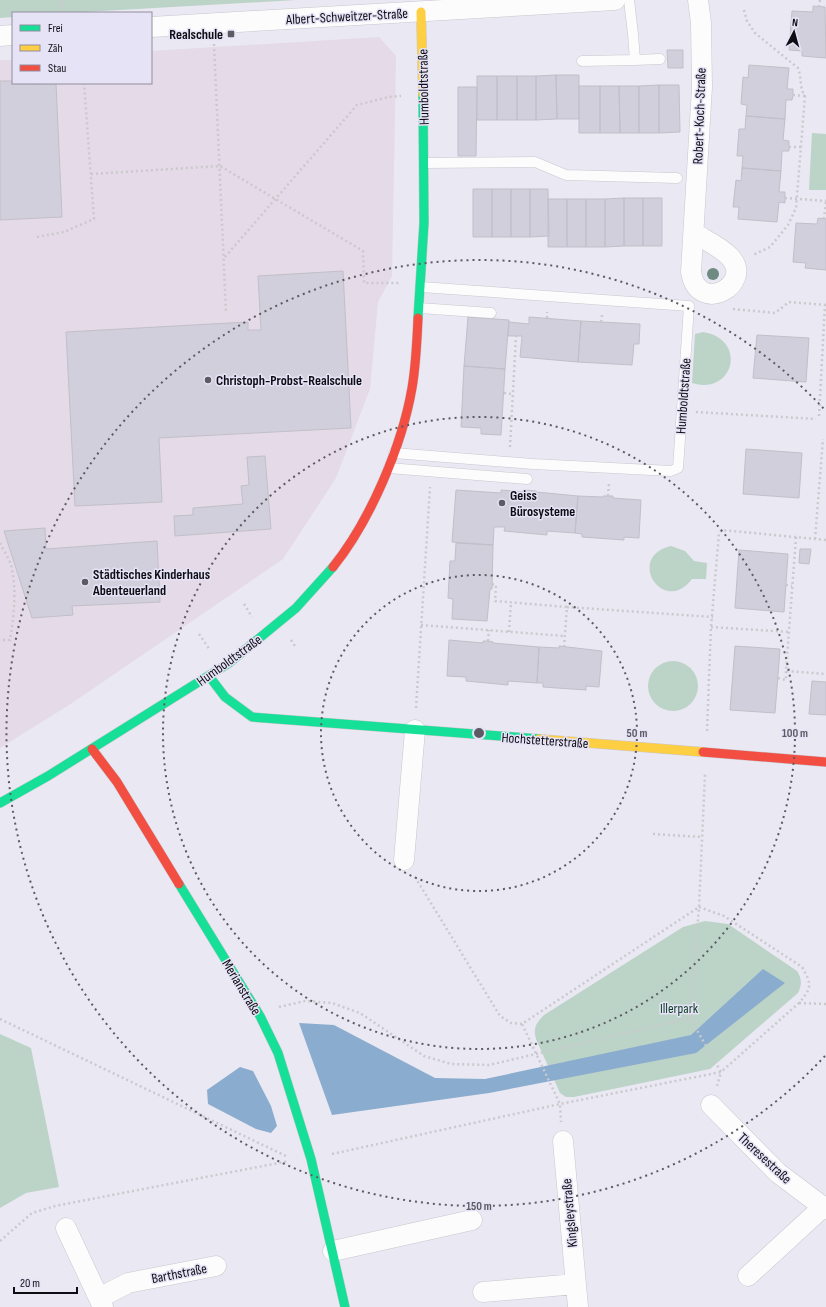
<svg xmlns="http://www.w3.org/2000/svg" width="826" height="1307" viewBox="0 0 826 1307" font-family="'Sofia Sans Condensed',sans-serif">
  <rect width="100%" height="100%" fill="#eae8f2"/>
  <path fill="#e5dae7" d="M379 37 396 56 392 276 378 302 370 389 336 478 283 559 69 705 0 748V60H13V83H151V51Z"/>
  <path fill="#bcd3c8" d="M0 0H296L67 13H13V17L0 18Z
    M812 133 826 134V190H809Z
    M703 332C748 339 734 396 692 383L695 334Z
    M671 546 685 551 694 561 707 563 706 579H692C663 617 625 556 671 546Z
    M648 686a25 25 0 1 1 50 0a25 25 0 1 1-50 0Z
    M705 921 728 924 797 971C802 979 802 985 798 993L710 1069 574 1097H566L560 1093 536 1039C533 1028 536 1023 544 1015L683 927Z
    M0 1034 31 1048 59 1187 26 1193 0 1208Z"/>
  <path fill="#8aacce" d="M763 969 785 983 696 1053 489 1093 332 1115 299 1023 334 1025 435 1078 485 1079 691 1035Z
    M240 1067 253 1071 271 1106 277 1126 271 1133 256 1129 208 1104 207 1090Z"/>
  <path fill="#d2cfdd" stroke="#c1bfc8" d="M813 6 825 7 826 58 802 56V51L789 50 792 11 813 12Z
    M667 50H683V68H668Z
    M749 65 789 68 787 89H793V95L792 100H786L785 119 746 116 747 105 741 104 743 77 748 78Z
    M556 75 557 119 536 120V76Z
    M556 75H579V119H557Z
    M477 76H497V120H477Z
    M497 76H517V120H497Z
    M517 76H536V120H517Z
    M0 81H13V83L34 84 56 83 62 217 0 220Z
    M659 85V133H639V86Z
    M659 85H679L680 132 659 133Z
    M579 86H600V133H579Z
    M600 86H619L620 133H600Z
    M619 86H639V133H620Z
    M458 87H477L476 156H458Z
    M746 116 785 119 783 140 789 141V151H782L781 171 742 168 743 156H737L739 129H745Z
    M742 168 781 171 779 192H785V203L779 202 777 222 738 219 739 207H733L736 180 741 181Z
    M473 189H492V237H473Z
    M492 189H511V237H492Z
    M511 189H530V237H511Z
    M530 189H548L549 236 530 237Z
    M624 198V246L605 247V199Z
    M624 198H643V246H624Z
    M643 198H662V246H643Z
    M548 199H567V247H548Z
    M567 199H586V247H567Z
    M586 199H605V247H586Z
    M818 218 826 219V270L805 268 806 263 793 262 796 223 817 224Z
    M343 271 351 428 159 438 162 502 75 506 66 332 248 322V330H261L258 276Z
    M468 317 509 320 505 369 464 366Z
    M529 317 581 321 578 362 520 357 522 336H508L509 322 529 324Z
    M581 321 640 324 639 344H634L632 365 578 362Z
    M757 335 809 338 806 382 753 378Z
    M464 366 505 369 501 435 481 434V428L461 427Z
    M746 449 802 453 799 498 743 494Z
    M265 456 271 529 175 536 174 516 193 515V508L243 504 241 486 249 485 247 457Z
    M456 490 501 493V490L526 492V490L536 491V492L578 496 575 533 547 531V535L504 531 505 527H494L493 545 452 542Z
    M578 496 603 497V496H613V498L641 500 639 538 624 537V540L582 537V534L575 533Z
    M45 528 46 549 157 541 160 602 72 606 73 615 32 618 4 531Z
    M456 543 493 545 492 589H490L487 621 452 619 453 599 448 598 450 561H455Z
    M800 549H811L809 564 799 563Z
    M739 550 788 554 784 612 735 608Z
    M449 640 483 643V641H488L493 642V643L539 647 537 683 508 681V685L466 681V677L447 676Z
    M559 646 602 651 599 687 586 686V690L543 687V683H537L539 647 559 648Z
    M735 646 780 649 775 713 730 710Z
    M812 681 826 682V715L809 714Z"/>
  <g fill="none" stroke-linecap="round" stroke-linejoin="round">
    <defs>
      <path id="lane" d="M635 60 660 59
        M582 61 635 60 633 34 629 0
        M425 163 535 162 566 175 677 178
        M419 308 491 313
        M394 453 533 464 671 471 678 468 689 306 421 287
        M389 468 527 479"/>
      <path id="street" d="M151 27 615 0
        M0 36 13 35
        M694 233C705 240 721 247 730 257 755 284 698 316 691 272L702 87 701 23 698 0
        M404 860 415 730
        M711 1105 778 1173 826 1209
        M563 1141 578 1307
        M66 1228 103 1307
        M333 1251 472 1220
        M748 1276 823 1207
        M483 1292 576 1284
        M99 1298 128 1283 216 1266"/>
      <path id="fast" d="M418 318 424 223 423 94
        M209 676 225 697 252 717 539 739
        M0 803 48 776 229 663 296 608 333 567
        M179 884 260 1016 278 1053 311 1159 345 1307"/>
      <path id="slow" d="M421 12 423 94
        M539 739 703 752"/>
      <path id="jam" d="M333 567C370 521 402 446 412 388 416 365 417 341 418 318
        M92 749 117 782 179 884
        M703 752 826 762"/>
    </defs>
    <use href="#lane" stroke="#c8c6ce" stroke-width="11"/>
    <use href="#street" stroke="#c8c6ce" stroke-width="21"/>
    <use href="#fast" stroke="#c8c6ce" stroke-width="10"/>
    <use href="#slow" stroke="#c8c6ce" stroke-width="10"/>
    <use href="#jam" stroke="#c8c6ce" stroke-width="10"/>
    <path stroke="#cac9cd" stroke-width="2.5" stroke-dasharray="2 3" stroke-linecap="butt" d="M62 0 63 13
      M819 7 820 0
      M744 10 747 21 755 33 798 68C802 78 799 87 805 96L796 208 788 225 770 247 753 255
      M214 44 226 313
      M793 95 805 96
      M789 147H801
      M91 174 220 166 363 251 364 283H401
      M785 198 826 201
      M824 219 826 201
      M37 237 64 232 94 219 84 83
      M225 257 357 105 389 97 401 96
      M733 309 775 313 789 302 826 305
      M547 318V312
      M601 322 602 315
      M504 393 512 394
      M696 412 816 419
      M819 416 825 305
      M510 447 516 336
      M608 496 609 483
      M796 537 786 671 826 674
      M815 539 823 439
      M0 543C3 550 9 558 11 565 17 589 14 616 10 640H0
      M492 584 496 585 495 601 567 607
      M786 585 792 586
      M244 604 252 617
      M421 625 564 636
      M711 627 790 632
      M509 632 511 602
      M199 634 210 650
      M291 640 295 646
      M488 641 489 630
      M564 647 567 607 713 617
      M778 678 786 680V671
      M416 708 430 487
      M707 731 711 627 719 533 722 530 826 540
      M653 834 702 837
      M415 877 500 1016 511 1023 522 1024
      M699 907 724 916 802 967C812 984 812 988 799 1003L721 1072 560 1104 522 1024Z
      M799 1003 826 1004
      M279 1007 305 1001 332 1003 360 1013 424 1056 451 1064 489 1065 690 1018 699 907 705 774
      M690 1018 721 1072 717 1086
      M0 1019 288 1157
      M332 1154 560 1104 561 1122
      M0 1241 32 1213 55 1206 289 1161"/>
    <use href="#lane" stroke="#fcfcfd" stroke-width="10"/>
    <use href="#street" stroke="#fcfcfd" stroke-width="20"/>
    <use href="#fast" stroke="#16e098" stroke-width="9"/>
    <use href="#slow" stroke="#ffcf43" stroke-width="9"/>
    <use href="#jam" stroke="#f24e42" stroke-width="9"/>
  </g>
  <circle fill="#6f8a81" cx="713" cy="274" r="6"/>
  <g fill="none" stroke="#5c5a62" stroke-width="2" stroke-dasharray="2 4">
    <circle cx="479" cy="733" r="158"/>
    <circle cx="479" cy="733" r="316"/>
    <path d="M825 1056A473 473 0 1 1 825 410"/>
  </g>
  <g fill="#5c5a62" stroke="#e7e3f7" stroke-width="1.5">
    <rect x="227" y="30" width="8" height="8" rx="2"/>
    <circle cx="208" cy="380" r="4"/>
    <circle cx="502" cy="503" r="4"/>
    <circle cx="85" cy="582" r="4"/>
  </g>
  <g text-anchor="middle" stroke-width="3" stroke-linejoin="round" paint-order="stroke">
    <g font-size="14" fill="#0f0d14" stroke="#e7e3f7">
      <text transform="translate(347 16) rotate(-3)" y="5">Albert-Schweitzer-Straße</text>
      <text transform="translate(423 87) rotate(-91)" y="5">Humboldtstraße</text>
      <text transform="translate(699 116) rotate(-88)" y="5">Robert-Koch-Straße</text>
      <text transform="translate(683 396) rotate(-86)" y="5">Humboldtstraße</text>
      <text transform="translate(229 660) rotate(-36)" y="5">Humboldtstraße</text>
      <text transform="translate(545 740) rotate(4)" y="5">Hochstetterstraße</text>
      <text transform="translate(242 987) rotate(59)" y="5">Merianstraße</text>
      <text transform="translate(765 1158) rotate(43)" y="5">Theresestraße</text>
      <text transform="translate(569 1213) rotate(-95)" y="5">Kingsleystraße</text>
      <text transform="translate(179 1273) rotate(-11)" y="5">Barthstraße</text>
    </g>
    <g font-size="14" font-weight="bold" fill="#0f0d14" stroke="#e7e3f7" text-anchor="start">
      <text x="223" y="39" text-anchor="end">Realschule</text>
      <text x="216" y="385">Christoph-Probst-Realschule</text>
      <text x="510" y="500">Geiss<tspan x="510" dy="16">Bürosysteme</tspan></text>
      <text x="93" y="579">Städtisches Kinderhaus<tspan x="93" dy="16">Abenteuerland</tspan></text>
    </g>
    <g font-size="14" fill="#0b3d24" stroke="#e7e3f7">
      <text x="679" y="1013">Illerpark</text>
    </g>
  </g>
  <circle cx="479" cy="733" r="6" fill="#5c5a62" stroke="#e7e3f7" stroke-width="2"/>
  <g font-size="12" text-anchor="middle" font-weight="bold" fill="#5c5a62" stroke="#e7e3f7" stroke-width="3" stroke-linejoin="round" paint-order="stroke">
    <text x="637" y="737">50 m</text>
    <text x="795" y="737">100 m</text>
    <text x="479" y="1210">150 m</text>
  </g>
  <rect x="12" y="12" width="140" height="72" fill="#e7e3f7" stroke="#918d9c"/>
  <rect x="20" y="25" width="20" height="6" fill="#16e098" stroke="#918d9c"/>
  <text x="48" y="32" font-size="12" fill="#0f0d14">Frei</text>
  <rect x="20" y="45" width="20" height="6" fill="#ffcf43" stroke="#918d9c"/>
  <text x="48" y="52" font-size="12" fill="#0f0d14">Zäh</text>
  <rect x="20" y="65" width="20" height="6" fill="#f24e42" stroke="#918d9c"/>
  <text x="48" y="72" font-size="12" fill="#0f0d14">Stau</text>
  <g transform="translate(794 32) rotate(6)" stroke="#e7e3f7" stroke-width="3" paint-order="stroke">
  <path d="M0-3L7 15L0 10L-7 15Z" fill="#0f0d14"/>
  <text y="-6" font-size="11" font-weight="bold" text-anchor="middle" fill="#0f0d14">N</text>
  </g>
  <path d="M14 1287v6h63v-6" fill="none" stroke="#0f0d14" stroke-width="2"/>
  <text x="20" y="1287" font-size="12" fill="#0f0d14" stroke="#e7e3f7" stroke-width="3" paint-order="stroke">20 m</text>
</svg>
